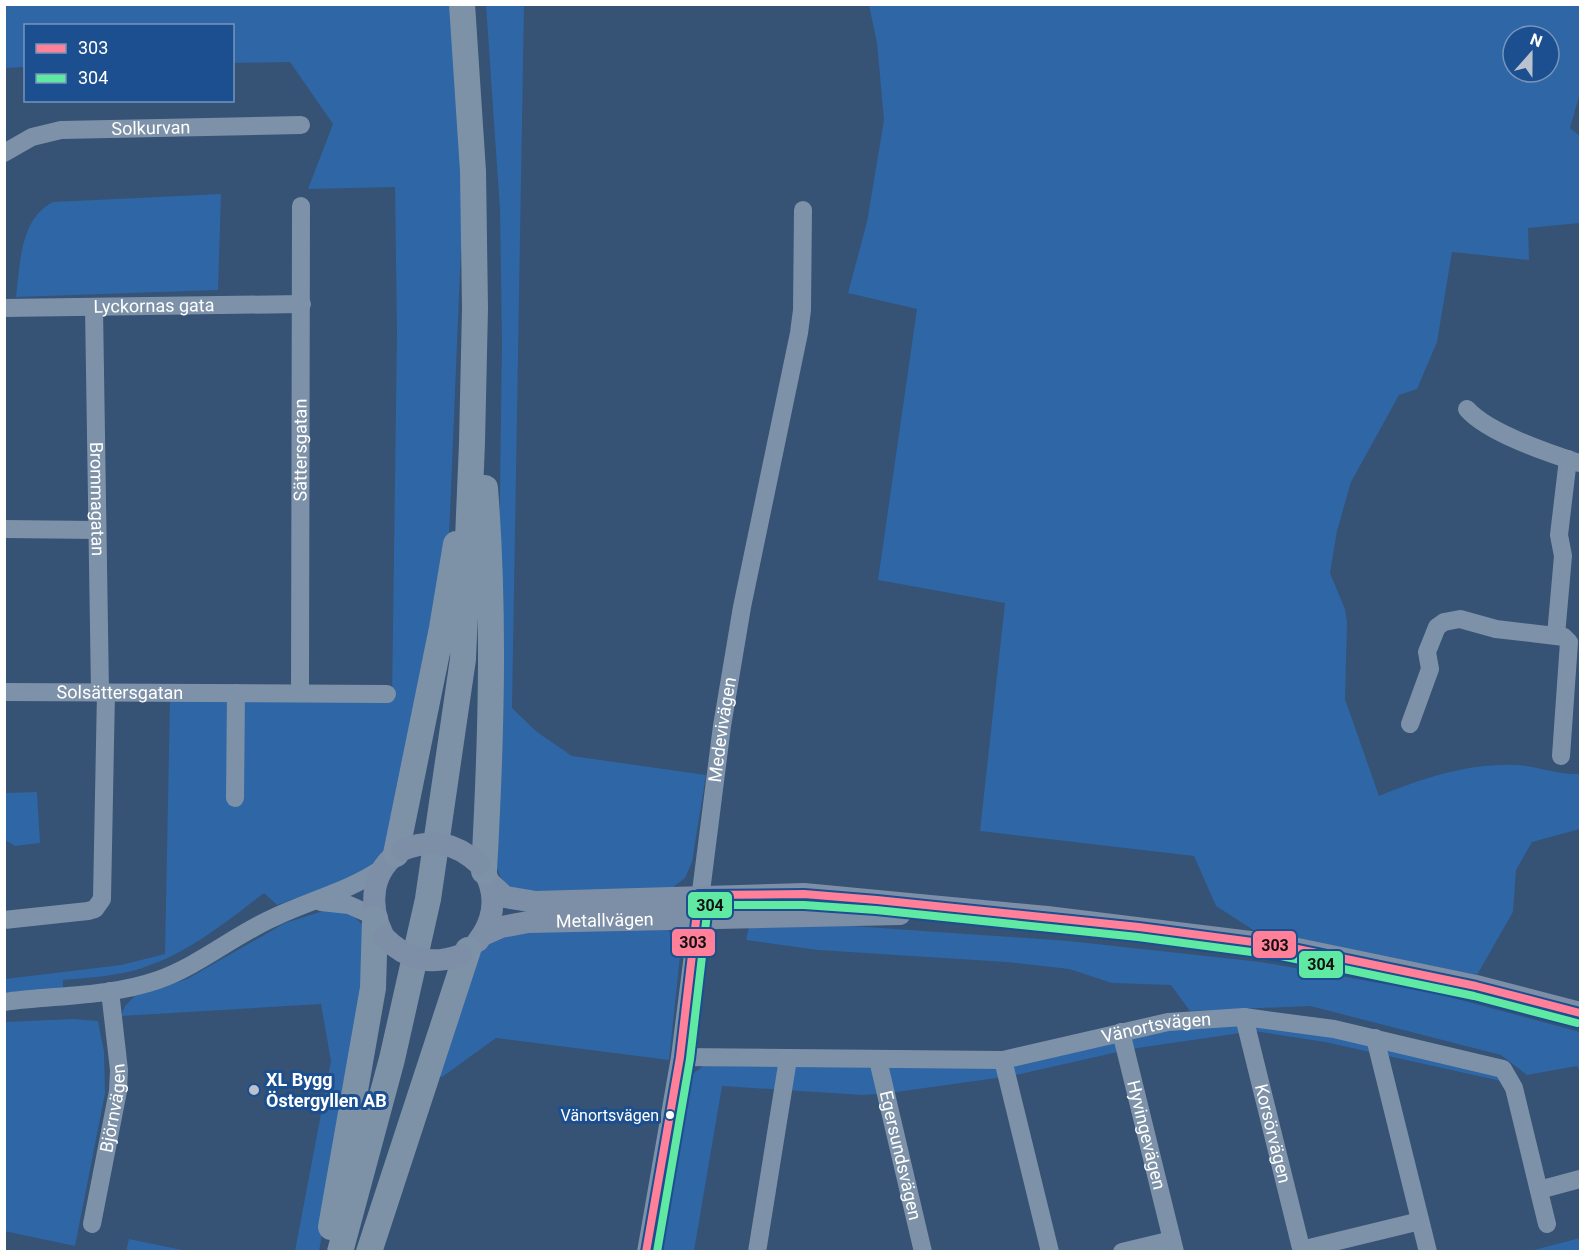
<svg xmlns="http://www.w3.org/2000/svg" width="1585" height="1256" viewBox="0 0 1585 1256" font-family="Roboto,sans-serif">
  <rect width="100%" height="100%" fill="#365274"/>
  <path fill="#2f66a5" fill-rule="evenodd" d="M5 5H452L464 176 449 537 386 847 368 872 277 905 264 893C221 926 177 962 123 973 104 977 83 978 63 980V988L5 993V979L121 965 165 954 170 697H392L397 333 395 187 308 189 333 124 290 62 233 63 232 26H26L25 67 5 68Z
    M486 5H524L512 708 537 732 572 756 706 775 692 862 685 878 672 888 532 896 509 887 500 876 495 862 502 342 500 210Z
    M869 5H1580V93L1570 128 1580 136V223L1528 228 1529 260 1452 252 1437 342 1417 389 1399 395 1351 482 1337 531 1330 573 1345 609 1347 622 1345 699 1379 796C1423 778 1468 763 1516 765 1538 766 1558 775 1580 774V829L1532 842 1516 870 1513 912 1477 975 1258 933 1216 906 1194 856 980 831 1005 603 878 580 917 309 848 293 867 222 884 120 877 43ZM1513 36H1549V72H1513Z
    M221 194 218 290 16 297C20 265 20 218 53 202Z
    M37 792 40 843 15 846 5 840V793Z
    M323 911C347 910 364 916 368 941L351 1080 319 1251H295L331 1061 321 1004 121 1016 125 1006 135 996 187 979 285 923Z
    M750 922H794L1069 941 1261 962 1435 993 1580 1032V1071L1577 1066 1527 1075 1501 1055 1310 1006 1190 1011 1171 985 1112 983 1069 969 1006 962 818 950 746 940Z
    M525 929H667L677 941 680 956 669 1060 496 1038 442 1077 434 1075 479 951 492 941Z
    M1247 1016 1378 1031 1519 1085 1325 1042 1254 1031 1131 1049 1011 1076 889 1093 863 1095 722 1086 694 1251 655 1252 684 1088 690 1076 703 1066 791 1057 1005 1054Z
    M73 1019 98 1021 104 1052 105 1093 75 1246 4 1231 5 1022Z
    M1580 1238V1251H1530Z
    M129 1239 187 1251H126Z"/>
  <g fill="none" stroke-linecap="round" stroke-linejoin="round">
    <g stroke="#7d92a8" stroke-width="18">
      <path id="s1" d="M4 153 32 137 61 130 301 125"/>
      <path id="s2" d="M94 307 100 692"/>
      <path id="s3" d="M4 308 302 304"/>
      <path d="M1467 409C1488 433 1548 453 1579 463"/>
      <path d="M4 529 97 530"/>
      <path d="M1556 635 1563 556 1559 535 1568 459"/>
      <path id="s4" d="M4 692 387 694"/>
      <path id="s5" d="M300 693 301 206"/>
      <path d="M1410 724 1430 669 1427 652 1437 627 1444 622 1460 619 1496 629 1564 637 1569 642 1561 756"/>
      <path d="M235 798 236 693"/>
      <path d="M321 902 349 905 374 916"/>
      <path d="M4 920 88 911 95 909 102 899 106 692"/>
      <path d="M4 1002C55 995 109 997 158 980 200 965 234 935 275 917 311 900 349 891 383 868"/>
      <path id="s6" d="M1244 1017 1302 1252"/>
      <path id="s7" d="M1121 1032 1175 1252"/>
      <path d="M1375 1038 1428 1252"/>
      <path id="s8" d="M680 1057 1003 1060 1168 1022 1244 1017 1334 1029 1503 1069 1514 1088 1547 1224"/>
      <path id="s9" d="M878 1060 923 1252"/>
      <path d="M1003 1060 1050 1252"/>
      <path d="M1539 1190 1580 1179"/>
      <path id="s10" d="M92 1224 118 1091 119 1070 110 991"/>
      <path d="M1301 1250 1420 1221"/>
      <path id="s11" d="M646 1252 680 1057 722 726 742 607 799 333 802 310 803 210"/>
      <path d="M757 1252 788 1059"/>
      <path d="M1122 1252 1172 1240"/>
    </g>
    <g stroke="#7d8ea7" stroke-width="22">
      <path d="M490 883 505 897 536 902 804 894 1047 917 1283 946 1476 986 1580 1013"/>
      <path d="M383 935C368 904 371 870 402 850"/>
      <path id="s12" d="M483 935 501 927 528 922 900 914"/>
      <path d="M478 941C493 922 497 899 487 877"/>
    </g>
    <path stroke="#7e92a7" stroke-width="26" d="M396 854 442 628 456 544
      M484 871C491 744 495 616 485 488
      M331 1227 373 988 375 919
      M340 1252 392 1059 428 899 463 659 472 443 475 308 473 171 462 4
      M369 1252 468 950"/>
    <path stroke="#7d8ea7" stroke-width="22" d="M402 850C432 838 455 842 479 864
      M384 937C407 960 430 966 461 955"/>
    <defs>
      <path id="bus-1" d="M646 1252 680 1057 699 895 804 894 877 900 1139 927 1283 946 1476 986 1580 1013"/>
      <path id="bus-2" d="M657 1252 690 1059 708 905H804L876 910 1138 937 1281 956 1474 996 1577 1023"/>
    </defs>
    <use href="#bus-1" stroke="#1b4f8f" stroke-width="12"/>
    <use href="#bus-2" stroke="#1b4f8f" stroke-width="12"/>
    <use href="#bus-1" stroke="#ff8098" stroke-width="8"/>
    <use href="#bus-2" stroke="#60e9a3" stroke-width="8"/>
  </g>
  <circle fill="#b9c2ce" stroke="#1b4f8f" stroke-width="2" cx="254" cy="1090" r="6"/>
  <circle fill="#fff" stroke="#1b4f8f" stroke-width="2" cx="670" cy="1115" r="5"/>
  <g text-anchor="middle" stroke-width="6" stroke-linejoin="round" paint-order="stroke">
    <g font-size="16" fill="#fff" stroke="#1b4f8f" text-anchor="end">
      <text x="659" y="1121">Vänortsvägen</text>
    </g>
    <g font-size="18" fill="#fff" stroke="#1b4f8f">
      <text dy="6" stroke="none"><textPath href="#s1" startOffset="152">Solkurvan</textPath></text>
      <text dy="6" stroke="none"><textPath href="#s3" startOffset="150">Lyckornas gata</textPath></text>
      <text dy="6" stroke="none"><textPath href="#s5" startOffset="243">Sättersgatan</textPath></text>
      <text dy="6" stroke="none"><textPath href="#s2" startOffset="192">Brommagatan</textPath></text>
      <text dy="6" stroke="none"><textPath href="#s4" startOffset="116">Solsättersgatan</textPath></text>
      <text dy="6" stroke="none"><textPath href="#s11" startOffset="528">Medevivägen</textPath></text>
      <text dy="6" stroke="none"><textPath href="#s12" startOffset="124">Metallvägen</textPath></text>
      <text dy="6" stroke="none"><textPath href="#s8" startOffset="480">Vänortsvägen</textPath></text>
      <text dy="6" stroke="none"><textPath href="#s10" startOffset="118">Björnvägen</textPath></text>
      <text dy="6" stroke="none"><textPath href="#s6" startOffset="120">Korsörvägen</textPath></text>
      <text dy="6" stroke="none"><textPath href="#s7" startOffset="106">Hyvingevägen</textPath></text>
      <text dy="6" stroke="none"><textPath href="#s9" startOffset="98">Egersundsvägen</textPath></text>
    </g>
    <g font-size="18" font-weight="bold" fill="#fff" stroke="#1b4f8f" text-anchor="start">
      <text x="266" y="1086">XL Bygg<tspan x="266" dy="21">Östergyllen AB</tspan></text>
    </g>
  </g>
  <g stroke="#1b4f8f" stroke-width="2">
    <rect x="687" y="891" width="46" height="28" rx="6" fill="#60e9a3"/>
    <rect x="671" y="928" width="45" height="29" rx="6" fill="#ff8098"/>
    <rect x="1252" y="930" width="45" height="29" rx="6" fill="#ff8098"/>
    <rect x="1298" y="950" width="46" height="29" rx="6" fill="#60e9a3"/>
  </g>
  <g font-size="16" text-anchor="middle" font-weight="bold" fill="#111">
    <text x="710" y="911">304</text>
    <text x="693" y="948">303</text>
    <text x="1275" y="951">303</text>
    <text x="1321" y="970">304</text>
  </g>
  <rect width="1585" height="1256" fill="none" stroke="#ffffff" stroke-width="12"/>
  <rect x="24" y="24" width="210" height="78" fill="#1b4f8f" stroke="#7695bc" stroke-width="1.5"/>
  <rect x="36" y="44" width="30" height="9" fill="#ff8098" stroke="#7695bc" stroke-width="1.5"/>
  <text x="78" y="54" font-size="18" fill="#ffffff">303</text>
  <rect x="36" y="74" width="30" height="9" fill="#60e9a3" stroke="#7695bc" stroke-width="1.5"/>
  <text x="78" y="84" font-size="18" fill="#ffffff">304</text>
  <g transform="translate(1531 54) rotate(21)"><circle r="28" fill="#1b4f8f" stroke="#7695bc" stroke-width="1.5"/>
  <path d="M0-4.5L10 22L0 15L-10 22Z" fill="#b9c2ce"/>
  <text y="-9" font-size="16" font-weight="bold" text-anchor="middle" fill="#ffffff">N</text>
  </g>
</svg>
